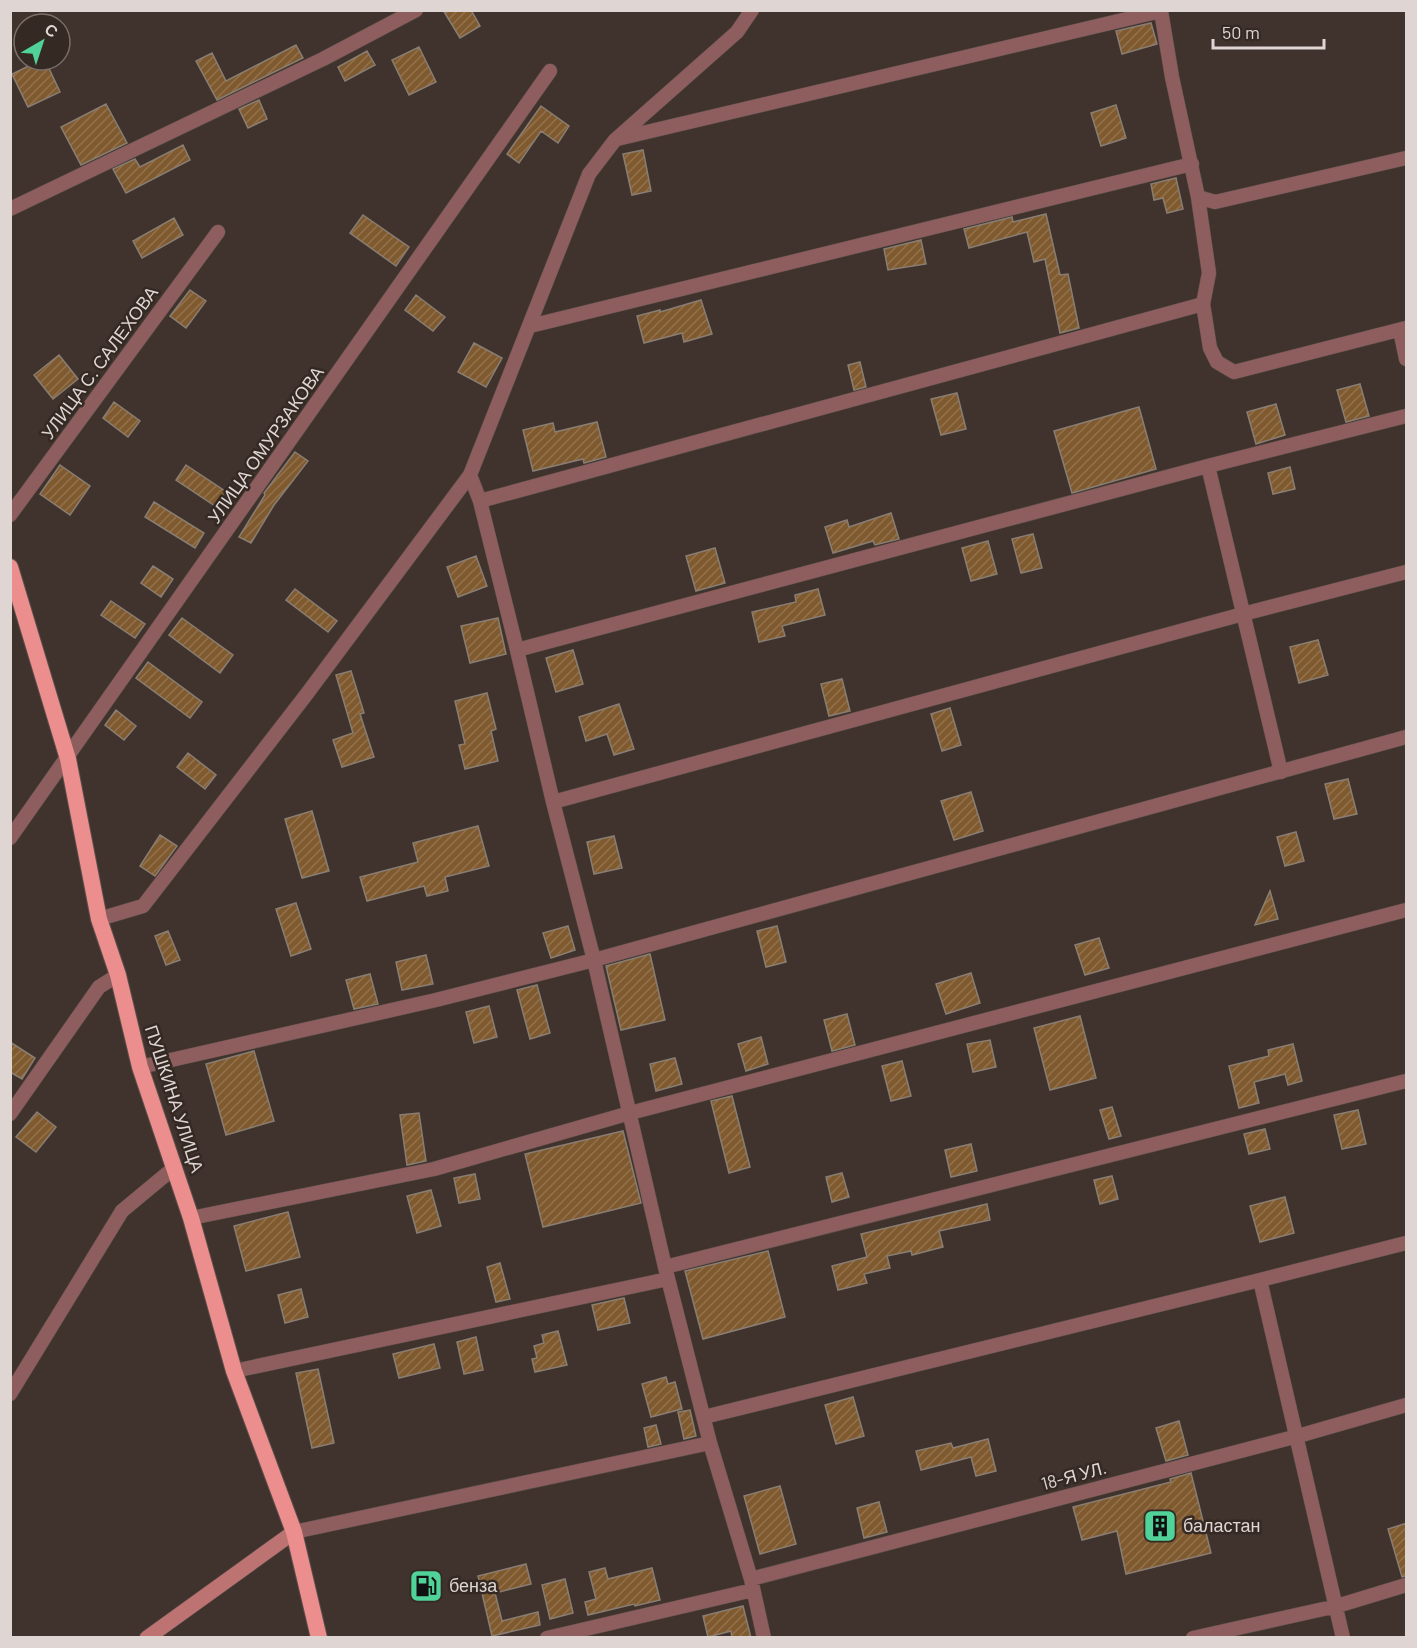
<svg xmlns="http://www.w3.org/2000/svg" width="1417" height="1648" viewBox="0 0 1417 1648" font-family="Barlow,sans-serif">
  <defs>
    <pattern id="building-hatch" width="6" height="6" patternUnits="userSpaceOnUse" patternTransform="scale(1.5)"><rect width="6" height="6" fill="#805a2f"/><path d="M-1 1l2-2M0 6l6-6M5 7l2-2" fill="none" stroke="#92714c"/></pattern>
  </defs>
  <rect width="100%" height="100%" fill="#40332d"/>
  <path fill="url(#building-hatch)" stroke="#897e73" stroke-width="1.5" d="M443 10H471L480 26 460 38Z
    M1151 23 1157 44 1122 54 1116 31Z
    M296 45 303 58 217 100 196 61 212 53 226 81Z
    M419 47 436 82 409 95 392 60Z
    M367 51 375 65 345 81 338 67Z
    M41 60H45L60 92 28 107 12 74Z
    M259 100 267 119 248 128 239 109Z
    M106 104 127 143 81 165 61 127Z
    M1116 105 1126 138 1101 146 1091 113Z
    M541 106 569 126 558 143 541 131 519 163 507 154Z
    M183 145 190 160 126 193 113 169 135 159 140 167Z
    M643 150 651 191 632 195 623 154Z
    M1176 178 1183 209 1167 213 1163 198 1154 200 1151 184Z
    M1046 214 1060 275 1068 274 1079 328 1060 333 1045 259 1034 262 1027 232 969 248 964 229 1012 217 1013 222Z
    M363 215 409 247 396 266 350 233Z
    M174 218 183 235 142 258 133 241Z
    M921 240 926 264 888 270 884 249Z
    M190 290 206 301 186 328 170 316Z
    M416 295 445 317 433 331 405 310Z
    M701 300 712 334 684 342 682 333 644 343 637 316 660 310V312Z
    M474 343 502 358 486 387 458 372Z
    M59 355 78 379 53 399 34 375Z
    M860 362 866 387 854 390 848 365Z
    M1360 384 1369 416 1346 422 1337 390Z
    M957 393 966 429 941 435 931 399Z
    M114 402 140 421 128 437 103 418Z
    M1276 404 1285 435 1256 444 1247 412Z
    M1139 407 1156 469 1072 493 1054 431Z
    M597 422 606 457 584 463 583 459 533 471 523 430 553 423 555 432Z
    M295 452 308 461 274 505 251 543 239 537 265 495 264 493Z
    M60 465 90 486 70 515 40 494Z
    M186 465 231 495 221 510 176 480Z
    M1290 467 1295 489 1273 494 1268 473Z
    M154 502 204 533 195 548 145 517Z
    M891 513 899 539 875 545 873 541 833 553 825 527 847 520 849 527Z
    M1033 534 1042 568 1021 573 1012 539Z
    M988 541 997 574 971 581 962 548Z
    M715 548 725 583 696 591 686 556Z
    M476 556 487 586 458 597 447 567Z
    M153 566 173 579 161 597 141 583Z
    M295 589 337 621 328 632 286 600Z
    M818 589 825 615 782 626 785 636 759 642 752 612 796 602 795 595Z
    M111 601 145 624 135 638 101 615Z
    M182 618 233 655 220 673 169 635Z
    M498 618 506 654 470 663 461 626Z
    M1318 640 1328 675 1299 683 1290 647Z
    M573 650 583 684 556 692 546 658Z
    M148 662 202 702 190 718 136 678Z
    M351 671 364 713 360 714 374 757 342 767 333 740 353 733 336 675Z
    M842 679 850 711 829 716 821 684Z
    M487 693 496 729 491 731 498 761 465 769 459 745 465 744 455 701Z
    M619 704 634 749 614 755 607 734 586 741 579 717Z
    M950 708 961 745 942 751 931 714Z
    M116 710 136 726 124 740 105 725Z
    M188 753 216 775 205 789 177 767Z
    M1348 779 1357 814 1334 819 1325 784Z
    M971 792 983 831 954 840 941 801Z
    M312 811 329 871 302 878 285 819Z
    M478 826 489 866 445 877 448 891 427 896 424 886 367 901 360 877 418 862 413 843Z
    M1296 832 1304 861 1285 866 1277 837Z
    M160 835 177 846 155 876 140 866Z
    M614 836 622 868 594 874 587 842Z
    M1270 891 1278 919 1255 925Z
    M296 903 311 949 291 956 276 909Z
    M568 926 575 950 551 958 543 933Z
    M777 926 786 962 766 967 757 931Z
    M168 931 180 960 166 965 155 936Z
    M1099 938 1109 968 1085 975 1075 945Z
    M650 954 665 1020 621 1030 606 966Z
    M426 955 433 984 402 990 396 962Z
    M971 973 980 1003 946 1014 936 984Z
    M370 974 378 1004 354 1009 346 980Z
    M537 985 550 1033 530 1039 517 990Z
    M489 1006 497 1037 474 1043 466 1012Z
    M847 1014 855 1045 832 1051 824 1020Z
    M1080 1016 1096 1078 1050 1090 1034 1028Z
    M761 1037 768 1064 746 1071 738 1044Z
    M990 1040 996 1067 973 1072 967 1044Z
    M10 1042 35 1058 22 1079 10 1072Z
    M1293 1044 1302 1081 1288 1085 1285 1074 1254 1082 1259 1103 1239 1108 1229 1066 1269 1056 1268 1050Z
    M254 1051 274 1121 226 1135 206 1064Z
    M675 1058 682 1084 656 1091 650 1064Z
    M902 1061 911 1096 891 1101 882 1066Z
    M732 1096 750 1167 729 1173 711 1101Z
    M1112 1107 1121 1136 1109 1139 1100 1110Z
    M1358 1110 1366 1144 1342 1149 1334 1115Z
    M37 1112 56 1127 36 1152 16 1137Z
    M419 1113 426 1161 407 1165 400 1115Z
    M1265 1129 1270 1149 1249 1154 1244 1134Z
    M623 1131 641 1203 543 1227 525 1154Z
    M971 1144 977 1171 951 1177 945 1150Z
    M842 1173 849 1197 832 1202 826 1177Z
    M475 1174 480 1199 459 1203 454 1178Z
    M1112 1176 1118 1199 1100 1204 1094 1180Z
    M431 1190 441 1226 417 1233 407 1196Z
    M1285 1197 1294 1233 1260 1242 1250 1206Z
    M987 1204 990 1220 939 1231 943 1247 912 1255 911 1251 887 1256 890 1268 864 1274 867 1283 838 1290 832 1266 867 1257 861 1234Z
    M288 1212 300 1257 246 1271 234 1226Z
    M768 1251 785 1317 703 1339 685 1271Z
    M500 1263 510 1299 496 1302 487 1267Z
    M301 1289 308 1317 285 1323 278 1295Z
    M624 1298 630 1323 598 1330 592 1305Z
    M558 1331 567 1365 535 1372 532 1359 537 1358 534 1346 544 1343 542 1335Z
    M476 1337 483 1370 464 1374 457 1342Z
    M434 1344 440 1368 399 1378 393 1354Z
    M318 1369 334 1443 312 1448 296 1373Z
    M666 1377 668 1384 675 1382 682 1409 651 1417 642 1384Z
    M853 1397 864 1436 836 1444 825 1405Z
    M690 1410 696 1436 684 1439 678 1412Z
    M1179 1421 1188 1455 1166 1461 1156 1428Z
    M656 1425 661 1444 648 1447 644 1428Z
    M988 1439 996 1471 976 1476 971 1457 921 1470 916 1451 951 1443 953 1448Z
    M1191 1473 1211 1553 1126 1574 1117 1531 1082 1540 1073 1507 1171 1482 1170 1479Z
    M780 1486 796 1544 760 1554 744 1496Z
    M879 1502 887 1532 864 1538 857 1508Z
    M1407 1523V1576L1402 1577 1388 1529Z
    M526 1564 531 1584 495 1593 502 1621 538 1612 540 1625 492 1636 478 1576Z
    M605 1568 608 1579 652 1568 660 1600 635 1606 634 1604 588 1615 585 1602 596 1599 589 1572Z
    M565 1579 573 1613 550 1619 542 1585Z
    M743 1606 751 1638H732L731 1631 708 1637 703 1616Z"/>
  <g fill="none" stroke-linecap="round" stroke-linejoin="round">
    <defs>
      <path id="minor" d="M617 139 1161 11 1172 77 1198 197 1215 202 1406 158
        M1198 197 1209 273 1203 304 1210 348 1217 362 1234 372 1406 328
        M10 209 323 59 416 10
        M530 326 1192 164
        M1400 330 1406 359
        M1208 466 1281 772
        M470 475 480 501 517 650 553 802 594 960 665 1267 710 1443 751 1579 764 1638
        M480 501 1203 304
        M10 515 218 232
        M517 650 1208 466 1406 416
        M553 802 1243 614 1406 572
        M10 838 550 71
        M99 919 143 906 306 695 470 475 589 174 615 140 737 32 752 10
        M140 1067 436 1000 594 960 1406 737
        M10 1114 99 987 118 975
        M191 1218 434 1169 630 1113 1406 910
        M665 1267 1406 1081
        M1260 1280 1343 1638
        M234 1371 668 1279
        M10 1394 122 1211 175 1167
        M704 1417 1260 1280 1406 1243
        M294 1532 710 1443
        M751 1579 1298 1436 1406 1405
        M547 1638 753 1590
        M1193 1638 1337 1606 1406 1585"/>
      <path id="secondary" d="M147 1638 294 1532"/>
      <path id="trunk" d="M10 567 68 759 99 919 118 975 140 1067 191 1218 234 1371 294 1532 319 1638"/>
    </defs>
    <use href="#minor" stroke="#5d504b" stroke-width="15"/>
    <use href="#secondary" stroke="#5d504b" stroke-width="16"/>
    <use href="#trunk" stroke="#5d504b" stroke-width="18"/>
    <use href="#minor" stroke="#8d5e5d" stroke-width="14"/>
    <use href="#secondary" stroke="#bd7372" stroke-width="15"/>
    <use href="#trunk" stroke="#ec8e8d" stroke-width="16"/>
  </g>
  <defs>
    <symbol id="building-square" viewBox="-11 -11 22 22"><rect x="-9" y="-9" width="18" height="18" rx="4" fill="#50d398" stroke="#352923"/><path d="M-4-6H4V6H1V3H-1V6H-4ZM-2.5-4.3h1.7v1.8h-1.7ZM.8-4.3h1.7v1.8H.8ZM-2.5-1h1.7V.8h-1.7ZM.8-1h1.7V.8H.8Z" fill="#111"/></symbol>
    <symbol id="fuel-square" viewBox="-11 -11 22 22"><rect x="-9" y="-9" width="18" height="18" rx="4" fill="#50d398" stroke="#352923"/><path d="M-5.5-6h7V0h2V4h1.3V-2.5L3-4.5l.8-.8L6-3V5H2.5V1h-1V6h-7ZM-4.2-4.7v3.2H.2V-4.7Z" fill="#111"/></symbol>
  </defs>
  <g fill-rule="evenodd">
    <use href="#building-square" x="1141" y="1507" width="38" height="38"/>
    <use href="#fuel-square" x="407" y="1567" width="38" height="38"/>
  </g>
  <g text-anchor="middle" stroke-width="5" stroke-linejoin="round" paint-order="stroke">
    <g font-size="18" fill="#dfd6d3" stroke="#352923">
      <text transform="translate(100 363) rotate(-54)" y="6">УЛИЦА С. САЛЕХОВА</text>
      <text transform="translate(266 445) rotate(-55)" y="6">УЛИЦА ОМУРЗАКОВА</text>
      <text transform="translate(174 1099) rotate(72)" y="6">ПУШКИНА УЛИЦА</text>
      <text transform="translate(1074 1476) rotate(-15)" y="6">18-Я УЛ.</text>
    </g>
    <g font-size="18" fill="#dfd6d3" stroke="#352923" text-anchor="start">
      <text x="1183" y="1532">баластан</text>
      <text x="449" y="1592">бенза</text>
    </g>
  </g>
  <rect width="1417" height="1648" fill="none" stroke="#dfd6d3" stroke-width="24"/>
  <g transform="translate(42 42) rotate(39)"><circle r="28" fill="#352923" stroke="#796e69" stroke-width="1.5"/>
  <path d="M0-4.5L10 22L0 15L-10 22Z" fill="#50d398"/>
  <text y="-9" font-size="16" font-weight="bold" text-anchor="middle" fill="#dfd6d3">С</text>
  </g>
  <path d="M1213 39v9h111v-9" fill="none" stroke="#dfd6d3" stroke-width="3"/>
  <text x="1222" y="39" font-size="18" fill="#dfd6d3" stroke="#352923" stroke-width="4.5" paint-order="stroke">50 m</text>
</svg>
